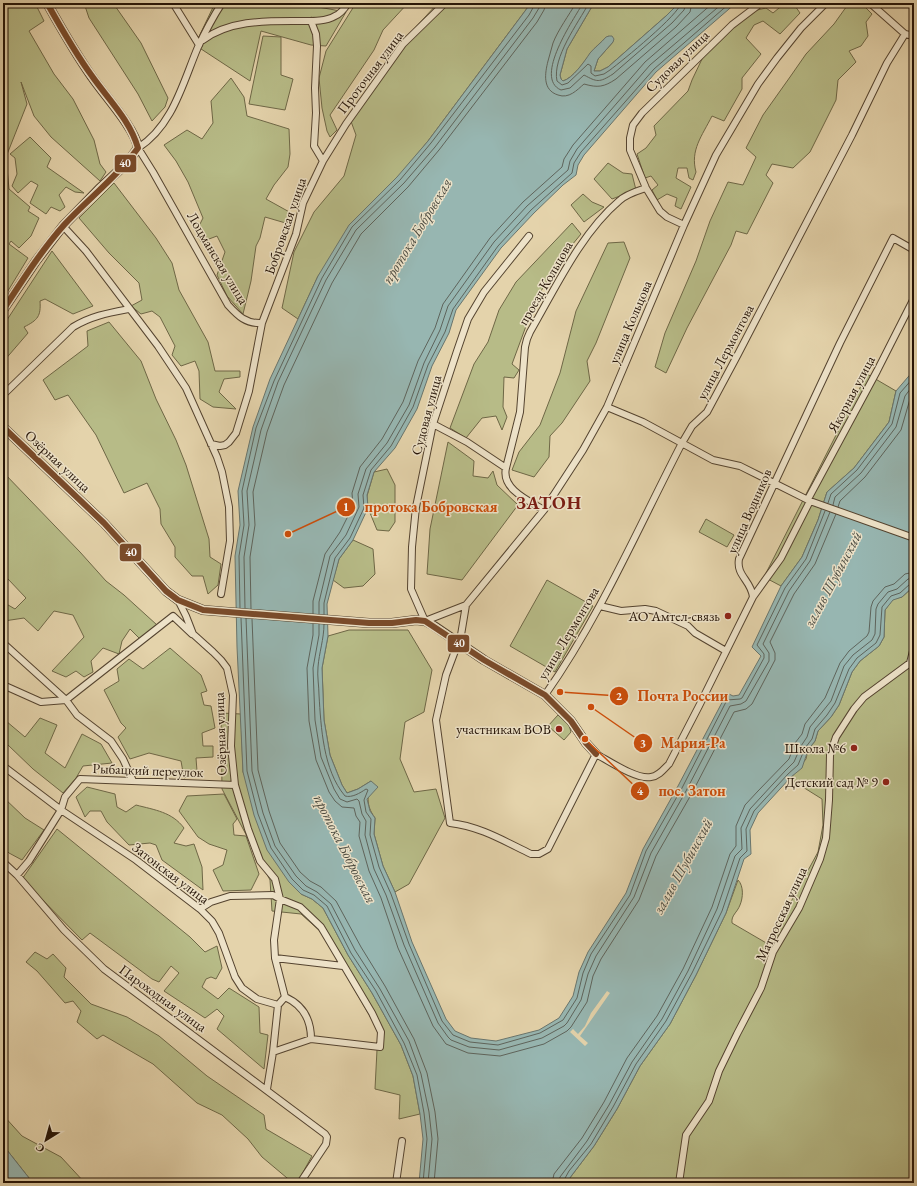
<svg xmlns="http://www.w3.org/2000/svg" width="917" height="1186" viewBox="0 0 917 1186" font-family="'EB Garamond',serif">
  <rect width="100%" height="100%" fill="#e4d3ab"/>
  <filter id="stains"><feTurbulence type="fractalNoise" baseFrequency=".005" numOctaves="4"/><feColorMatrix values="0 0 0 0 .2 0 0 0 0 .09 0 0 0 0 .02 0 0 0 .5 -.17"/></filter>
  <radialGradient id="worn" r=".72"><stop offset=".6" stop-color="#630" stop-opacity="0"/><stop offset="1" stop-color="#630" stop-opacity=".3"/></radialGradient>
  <path fill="#b7bb87" stroke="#6e6746" d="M3 3H35L44 21 29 31 54 74 73 99 94 140 100 164 106 172 100 181 51 137 34 116 21 82 27 104 6 157 9 189 30 207 28 211 39 218 31 236 19 248 11 241 9 244 28 258 3 299Z
    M84 3H113L141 43 168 98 165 107 152 121 138 94 89 18Z
    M215 3H307V5L346 12 326 46 311 45 261 31 250 81 195 45Z
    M356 3H408L383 30 374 50 330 115 337 130 330 137 327 131 322 108 319 78 326 51Z
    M438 3H531L428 141 318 276 298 319 282 308 294 252 314 212 344 176 356 135 349 116 401 43Z
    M594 3H679L666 16 608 67 600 71H594L598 59 613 42 609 36C604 39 593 49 590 54 584 62 573 78 563 81L561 79 560 75 567 49Z
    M785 3H793L800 13 780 34 763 21 754 25 746 38 761 54 742 78V89L724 121 712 116C702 136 690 150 696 172L693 180 689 178 687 168H678L676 178 691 187 681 209 675 206 677 198 667 194 657 200 652 190 658 185 651 176 645 178 637 154 646 148 656 135 654 126 688 91 692 80 702 59 725 34 753 11 766 8 773 13Z
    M849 3H861L872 14 866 22 868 36 861 46 849 51 856 62 838 80 836 100 810 152 793 168 772 164 766 175 773 183 747 234 736 231 731 245 687 328 666 373 655 367 665 333 696 261 710 221 728 182 743 185 756 157 746 148 763 115 790 77 806 54 834 24Z
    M263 36 281 37V75L293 79 285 110 249 104Z
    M231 78 244 97 247 116 289 129 290 154 288 167 274 185 266 199 293 214 289 224 265 217 260 238 256 246 251 281 243 314 227 296 217 275 225 252 217 236 201 242 196 232 203 218 188 182 176 161 164 145 187 130 202 139 213 123 211 101Z
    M30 137 51 158 47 167 84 193 75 192 66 187 59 195 65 207 60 211 51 207 46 214 30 203 38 185 31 181 18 193 12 186 17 174 15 158 10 154Z
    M608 163 623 173 632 174 636 190 612 199 594 179Z
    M114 183 156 238 172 263 179 290 208 342 215 371H240V377L224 379 219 392 236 409 213 407 200 399 199 371 195 361 181 366 172 355 175 346 160 317 152 311 141 314 131 306 142 300 139 283 109 253 79 218Z
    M583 194 592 202 604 207 584 222 571 205Z
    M572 223 581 234 563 256 536 299 512 364 519 370 514 378 504 377 503 407 507 417 502 430 496 416 482 418 466 438 450 428 474 364 488 342 499 310 516 282Z
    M624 242 630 258 596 343 587 361 590 381 562 423 550 436 549 457 534 477 512 470 519 452 540 425 560 373 576 311 608 243Z
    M52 251 93 306 73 314 45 299 40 301C41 316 38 320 24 327L28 333 3 362V326Z
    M109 322 141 361 156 399 176 440 186 465 209 539 210 557 221 564 218 585 208 594 203 576H192L175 557V547L161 524 160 509 147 483 124 493 96 435 68 395 55 400 43 380 88 346 87 331Z
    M867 374 896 391 889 422 854 468 827 492 818 520 802 557 781 586 764 577Z
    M448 442 474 461 473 476 488 478 493 471 497 485 518 505 462 580 427 574 430 529Z
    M387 469 395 485V522L389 531 377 530 368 508 367 496 374 472Z
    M3 472 80 552 106 581 124 595 157 625 140 639 130 629 122 641 119 654 103 648 91 661 93 672 84 677 76 671 66 677 52 671 84 637 73 615 54 611 38 631 24 618 4 621 3 620V602L15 609 26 598 8 579H3Z
    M706 519 734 535 727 547 699 532Z
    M353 540 373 549 375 574 363 586 344 588 333 580 339 559Z
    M547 580 593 606 555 672 510 646Z
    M914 586V1183H566L594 1146 617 1109 640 1066 670 1024 696 975 726 913 738 880C744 886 743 898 740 905 737 913 731 915 732 923L768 944 818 852 823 825 822 799 790 779 806 759 808 750 815 741 818 731 831 717 839 705 852 672 860 661 879 646 884 637 885 610 893 599 902 597Z
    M349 630H408L432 670 424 712 405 722 400 759 414 792 436 789 445 818 409 884 395 892 383 866 374 834 375 818C365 804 368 796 371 781L358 789 347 793 342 785 330 755 324 720 322 668 328 636Z
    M170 648 201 675 207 691 201 693 204 705 211 706 215 728 202 733 203 746H213V757L196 758 197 771 184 778 181 761 149 753 130 759 118 737 126 728 121 723 104 690 119 681 117 669 129 659 143 669Z
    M221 713 241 714 243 772 301 894 312 899 323 908 348 955 372 993 401 1045 413 1076 420 1114 399 1119 400 1095 375 1089 378 1030 321 932 301 914 272 911 270 880 222 789Z
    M558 715 569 725 571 732 564 740 548 726Z
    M40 718 57 725 45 753 65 768 82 734 101 744 112 763 83 766 76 778 63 793 33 769 8 745 3 743V721H6L25 737Z
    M87 787 115 794 117 807 126 812 136 805C155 810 172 812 184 828L174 843 186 846 194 844 202 867 203 890 162 860 156 845 150 843 129 845 107 822 101 811H90L85 817 76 797Z
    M224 794 237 819 233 824 234 835 246 836 259 874 251 890 223 891 213 870 223 865 227 850 209 844 198 837 179 811 187 796Z
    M3 797 25 818 44 830 22 860 9 853 3 847Z
    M57 829 190 937 205 952 217 946 222 968 216 979 211 977 206 979 202 987 218 999 229 988 259 1007 260 1033 268 1035 264 1069 217 1029 224 1016 217 1009 205 1018 164 991 179 973 171 966 159 982 152 979 90 933 82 940 22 879Z
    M35 952 47 959 53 954 66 968 64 977 91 1004 127 1017 159 1036 207 1076 264 1115 266 1129 312 1156 297 1183H293L262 1157 248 1139 222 1115 197 1103 153 1064 103 1035 97 1039 77 1022 81 1011 73 1001 65 1003 37 971 26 962Z
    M3 1115 22 1136 61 1157 85 1183H33L3 1145Z"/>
  <path fill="#97b6b1" stroke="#69756d" d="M531 3H594L567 49 560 75 561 79 563 81C573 78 584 62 590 53 594 48 601 43 606 37L609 36H612L614 39 613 42 598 59 594 71H600L608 67 666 16 679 3H736L656 72 584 155 578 165 576 175 563 185 534 213 501 248 456 310 449 333 432 366 417 409 395 448 374 472 367 495 368 508 353 540 339 559 327 604 328 636 322 668 324 720 330 755 342 785 347 793 358 789 371 781 378 787 367 799 370 811 375 818 374 834 383 866 395 892 412 942 446 1019 455 1031 471 1038 496 1041 539 1030 559 1018 573 996 579 972 588 952 626 893 643 849 678 786 727 693 733 696 739 695 761 656 752 647 781 586 802 557 818 520 827 492 854 468 889 422 896 391 914 370V586L902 597 893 600 885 610 884 637 879 646 860 661 852 672 839 705 831 717 818 731 815 741 808 750 802 768 791 777 758 813 750 830 751 854 744 859 726 913 696 975 670 1024 640 1066 617 1109 594 1146 566 1183H419L423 1139 420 1114 413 1076 401 1045 372 993 348 955 323 908 312 899 301 894 289 882 267 850 254 815 243 772 237 647 235 556 240 525 238 491 253 427 270 379 318 276 349 225 397 177 428 141Z
    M3 1145 33 1183H3Z"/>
  <path fill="#e4d3ab" d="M607 991 610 993 580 1036 588 1043 585 1046 570 1032 573 1029 578 1034 585 1026 591 1013Z"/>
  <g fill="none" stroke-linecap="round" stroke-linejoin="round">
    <path stroke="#5e645c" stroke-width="1" d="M576 3C569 15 558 30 553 43 551 49 550 55 548 61 545 73 542 90 558 95 569 99 577 90 584 84 598 88 604 87 616 79L676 27 690 12 692 3
      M583 3C574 19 533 78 561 90L570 88 584 75C597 82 599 83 613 74L672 23 684 10 686 3
      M589 3C578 23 552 58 557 81L562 85 568 83 588 64 591 66V73L595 76 604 74 610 70C622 61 680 14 681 3
      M828 503 831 494 857 470 892 424 900 393 914 377
      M833 505 835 497 861 473 896 427 905 396 914 384
      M838 507 840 501 865 477 901 430 910 399 914 394
      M240 608 239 556 244 525 242 491 256 428 274 381 322 278 352 227 400 180 431 143 529 15 534 6 535 3
      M245 608 244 557 249 525 247 491 261 430 278 382 326 280 356 230 404 183 435 147 533 18 539 8 540 3
      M251 609 250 557 255 525 253 492 267 432 284 385 332 283 361 234 408 187 439 150 537 22 544 10 546 3
      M313 614V601L325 554 340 532 353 506 352 493 360 467 382 439 403 402 418 361 435 328 443 304 490 238 523 202 562 167 564 159 573 145 645 62 713 3
      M319 614V602L330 556 346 535 359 507 358 494 366 469 387 443 409 405 424 363 440 330 448 306 494 242 527 206 568 170 570 161 577 149 650 65 723 3
      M324 614V603L335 558 350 538 364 508 363 495 371 470 391 446 413 407 428 365 445 332 453 309 498 246 531 210 572 173 574 163 581 152 654 69 730 3
      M241 618 247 771 258 814 271 848 292 879 303 890 314 895 327 906 351 953 376 991 404 1043 417 1075 424 1113 427 1139 423 1183
      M246 618 252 771 263 813 275 846 296 876 306 886 317 892 331 904 355 950 380 989 409 1041 421 1074 429 1112 432 1139 428 1183
      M252 619 258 770 269 811 280 843 300 872 310 881 321 887 336 901 361 947 385 986 414 1039 427 1073 435 1112 438 1139 434 1183
      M313 624V635L307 668 309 721 316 760 329 792 335 801 342 807 354 808 356 816 360 822 359 836 369 871 381 898 398 948 433 1026 446 1044 468 1053 500 1056 544 1044 567 1031 571 1027 587 1002 593 976 601 959 639 900 656 856 692 793 734 712 746 709 752 704 775 660V653L770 642 794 594 815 564 836 514
      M319 624V635L313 668 315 720 321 757 334 789 340 799 347 802 357 799 359 801 362 814 366 821 365 835 374 869 386 895 404 945 438 1023 448 1037 451 1040 469 1047 499 1050 542 1038 564 1026 567 1023 581 1000 588 974 596 956 634 897 651 853 686 791 730 706 741 704 746 701 769 661V653L763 644 789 591 810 561 830 512
      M324 624C324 639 319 653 318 667 317 676 319 686 319 695 321 727 323 770 345 796 352 798 360 793 366 789L368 790 364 800 366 812 371 819 370 835 379 867 391 894 409 944 442 1021 453 1035 470 1042 498 1045 540 1033 563 1020 577 998 583 973 591 954 630 895 646 851 682 788 727 700 740 699 742 698 764 658V654L757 645 785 588 806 559 825 511
      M552 1183 554 1174 582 1138 604 1102 627 1058 657 1016 683 969 712 907 730 854 736 846V826L745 805 758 791 789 759 795 743 802 734 805 724 825 698 840 663 849 651 867 636 869 632 871 607 873 601 885 587 894 584 905 574 914 572
      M558 1183 560 1177 587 1141 609 1105 632 1062 662 1019 688 971 717 909 735 856 742 849 741 828 750 809 785 771 794 762 801 746 807 737 810 727 831 701 844 666 853 655 872 640 875 634 876 609 878 604 888 592 897 589 908 579 914 578
      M563 1183 564 1180 569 1171 591 1144 613 1107 636 1064 666 1021 692 973 722 911 740 858 747 851 746 829 754 811 788 774 798 765 805 748 812 739 815 729 827 715 835 703 849 669 857 658 876 643 880 635 882 607 891 596 900 593 910 584 914 583"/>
    <defs>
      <path id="minor" d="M173 3 199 45
        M222 3C213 17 205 32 198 47 183 82 173 126 138 148L153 172 228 305C238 316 246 324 262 323
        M870 3 905 34 914 36
        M203 40C230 20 266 21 298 21 310 21 325 22 335 16 340 14 345 8 348 3
        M323 161 346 124 403 44 445 3
        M684 225 667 217 660 211 646 188 630 150V138L633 125 642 113 732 25 761 3
        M63 226 86 251 158 346 186 388 217 457 222 472 229 507 230 541 221 594
        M529 236 484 292 468 319 457 351 433 424 416 507 412 547 411 589 425 621 466 605 544 510 583 450 607 407 684 225 716 155 758 84 777 58 801 28 826 3
        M3 395 73 327C91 316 108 313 129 309
        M607 407 643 422 713 460 740 466 810 501 914 538
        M433 424 467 442 506 468C501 489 529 501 544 510
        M211 444 220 446 225 445 229 442 236 433 249 391 262 323 296 234 303 203 323 161 314 146 316 113 315 88 317 46 316 34 311 21
        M506 468 520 412 525 347 527 339 530 332C555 289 581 233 619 201 626 194 637 191 646 188
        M808 499 877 371 914 298
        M753 597 781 558 810 501
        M178 600 186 616 193 634 213 652 221 660 227 668 233 695 231 746 235 785 248 829 260 861 275 879 280 899 274 940 275 958 285 997 278 1005
        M466 605 461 635 446 675 436 720 450 823C479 826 504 841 531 854H539L548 849 596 754C609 761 637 780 651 777 659 776 664 769 669 764L699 706 753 597C751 580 736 576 739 559L840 343 893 238 914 250
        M600 606 621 611 645 609 656 611 688 626 695 633 726 651
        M3 643 66 700 77 715 111 741 123 759 133 781
        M3 685 41 702 66 700 173 616 192 634
        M545 695C600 617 638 528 682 443L692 426 707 412 737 356 852 135 887 63 905 34
        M3 766 61 810 136 860 200 909 212 921 219 933 235 977 242 988 257 999 278 1005 273 1052 267 1089
        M3 862 17 875 64 930 104 969 325 1134 327 1137 326 1144 300 1183
        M17 875 29 861 61 810 65 797 80 779 235 785
        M200 909 211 902 230 896 273 895 280 899 300 907 321 927 372 1013 381 1032 380 1047 311 1039 273 1052
        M275 958 343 966
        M285 997C303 1005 311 1020 311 1039
        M396 1183 402 1141
        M679 1183 686 1135 709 1101 719 1071 737 1034 761 988 773 952 799 908 820 859 826 838 829 800 830 755 836 737 854 709 864 697 910 663 914 647"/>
      <path id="tertiary" d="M3 310 36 261 63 226 99 189 127 163 138 148C135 128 104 95 92 77 75 53 61 28 47 3
        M3 427 104 523 166 591 178 600 203 610 369 623H392L416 620 425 621 434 626 484 660 545 695 571 721 586 743 596 754"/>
    </defs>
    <use href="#minor" stroke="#54432f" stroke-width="8"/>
    <use href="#tertiary" stroke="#54432f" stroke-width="10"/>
    <use href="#minor" stroke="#ede2c8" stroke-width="6"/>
    <use href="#tertiary" stroke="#ede2c8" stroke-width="8"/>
    <defs>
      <path id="bus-1" d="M3 310C22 281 41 251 64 225 88 199 117 177 138 148 130 120 108 99 92 76 75 53 61 28 47 3
        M3 427 104 523 166 591 178 600 203 610 369 623H392L416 620 425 621 484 660 545 695 571 721 586 743 596 754"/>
    </defs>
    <use href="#bus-1" stroke="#ede2c8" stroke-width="9"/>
    <use href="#bus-1" stroke="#7a4b2a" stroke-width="6"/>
  </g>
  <g fill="#8f2418" stroke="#ede2c8" stroke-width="1.5">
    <circle cx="728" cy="616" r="4"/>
    <circle cx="559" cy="729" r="4"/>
    <circle cx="854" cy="748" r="4"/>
    <circle cx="886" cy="782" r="4"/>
  </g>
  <g text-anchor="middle" stroke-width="3" stroke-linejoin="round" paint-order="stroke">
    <g font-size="14" fill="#241306" stroke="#ede2c8">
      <text transform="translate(677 61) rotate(-44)" y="5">Судовая улица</text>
      <text transform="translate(370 72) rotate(-53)" y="5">Проточная улица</text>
      <text transform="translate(285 226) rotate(-71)" y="5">Бобровская улица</text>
      <text transform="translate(218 258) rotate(59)" y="5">Лоцманская улица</text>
      <text transform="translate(545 283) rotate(-60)" y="5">проезд Кольцова</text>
      <text transform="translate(630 322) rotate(-67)" y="5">улица Кольцова</text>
      <text transform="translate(725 352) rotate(-62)" y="5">улица Лермонтова</text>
      <text transform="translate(851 394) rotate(-62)" y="5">Якорная улица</text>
      <text transform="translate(426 415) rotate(-75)" y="5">Судовая улица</text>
      <text transform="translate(58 461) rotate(43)" y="5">Озёрная улица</text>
      <text transform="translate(749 511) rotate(-66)" y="5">улица Водников</text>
      <text transform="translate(568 633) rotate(-59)" y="5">улица Лермонтова</text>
      <text transform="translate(220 734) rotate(-92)" y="5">Озёрная улица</text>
      <text transform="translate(148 770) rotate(2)" y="5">Рыбацкий переулок</text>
      <text transform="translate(171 873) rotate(37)" y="5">Затонская улица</text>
      <text transform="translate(781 914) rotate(-65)" y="5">Матросская улица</text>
      <text transform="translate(163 998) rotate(36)" y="5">Пароходная улица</text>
    </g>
    <g font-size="14" fill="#241306" stroke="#ede2c8" text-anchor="end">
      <text x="720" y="621">АО Амтел-связь</text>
      <text x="551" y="734">участникам ВОВ</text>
      <text x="846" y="753">Школа №6</text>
      <text x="878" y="787">Детский сад № 9</text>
    </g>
    <g font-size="15" font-style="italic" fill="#4c4c42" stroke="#ede2c8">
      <text transform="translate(417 231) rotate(-59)" y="5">протока Бобровская</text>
      <text transform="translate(833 579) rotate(-62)" y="5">залив Шубинский</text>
      <text transform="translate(345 849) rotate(63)" y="5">протока Бобровская</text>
      <text transform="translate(683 866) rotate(-61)" y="5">залив Шубинский</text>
    </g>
    <g font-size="18" font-weight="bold" letter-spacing="1" fill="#7a1f14" stroke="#ede2c8">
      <text x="549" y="509">ЗАТОН</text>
    </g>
  </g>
  <path fill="none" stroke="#cb4e0b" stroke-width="1.5" d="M288 534L346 507M560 692L619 696M591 707L643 743M585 739L640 791"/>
  <g fill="#cb4e0b" stroke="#ede2c8" stroke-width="1.5">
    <circle cx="288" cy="534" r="4"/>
    <circle cx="560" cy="692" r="4"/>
    <circle cx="591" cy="707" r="4"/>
    <circle cx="585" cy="739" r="4"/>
    <circle cx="346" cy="507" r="10"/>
    <circle cx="619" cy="696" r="10"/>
    <circle cx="643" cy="743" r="10"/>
    <circle cx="640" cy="791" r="10"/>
  </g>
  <g font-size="12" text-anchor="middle" font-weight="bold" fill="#fff">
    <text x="346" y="511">1</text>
    <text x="619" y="700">2</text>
    <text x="643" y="747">3</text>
    <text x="640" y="795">4</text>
  </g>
  <g font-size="15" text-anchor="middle" font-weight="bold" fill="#cb4e0b" stroke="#ede2c8" stroke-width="3" stroke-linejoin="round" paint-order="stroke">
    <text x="431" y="512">протока Бобровская</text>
    <text x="683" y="701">Почта России</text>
    <text x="693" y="748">Мария-Ра</text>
    <text x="692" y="796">пос. Затон</text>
  </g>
  <g stroke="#ede2c8" stroke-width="1.5">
    <rect x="114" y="154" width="23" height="19" rx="4" fill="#7a4b2a"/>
    <rect x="119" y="543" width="23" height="19" rx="4" fill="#7a4b2a"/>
    <rect x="447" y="634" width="23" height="19" rx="4" fill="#7a4b2a"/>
  </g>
  <g font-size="11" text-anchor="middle" font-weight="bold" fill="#fff">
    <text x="125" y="167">40</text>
    <text x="131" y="556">40</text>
    <text x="459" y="647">40</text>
  </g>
  <rect width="917" height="1186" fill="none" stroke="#e4d3ab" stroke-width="16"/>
  <rect x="4" y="4" width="909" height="1178" fill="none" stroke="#241306" stroke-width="2"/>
  <rect x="8" y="8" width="901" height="1170" fill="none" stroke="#241306"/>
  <g transform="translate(46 1140) rotate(217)" stroke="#ede2c8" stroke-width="3" paint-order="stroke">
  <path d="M0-3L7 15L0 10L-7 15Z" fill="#241306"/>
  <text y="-6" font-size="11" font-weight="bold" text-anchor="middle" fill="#241306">С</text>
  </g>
  <rect width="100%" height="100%" filter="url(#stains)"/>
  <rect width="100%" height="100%" fill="url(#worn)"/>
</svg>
